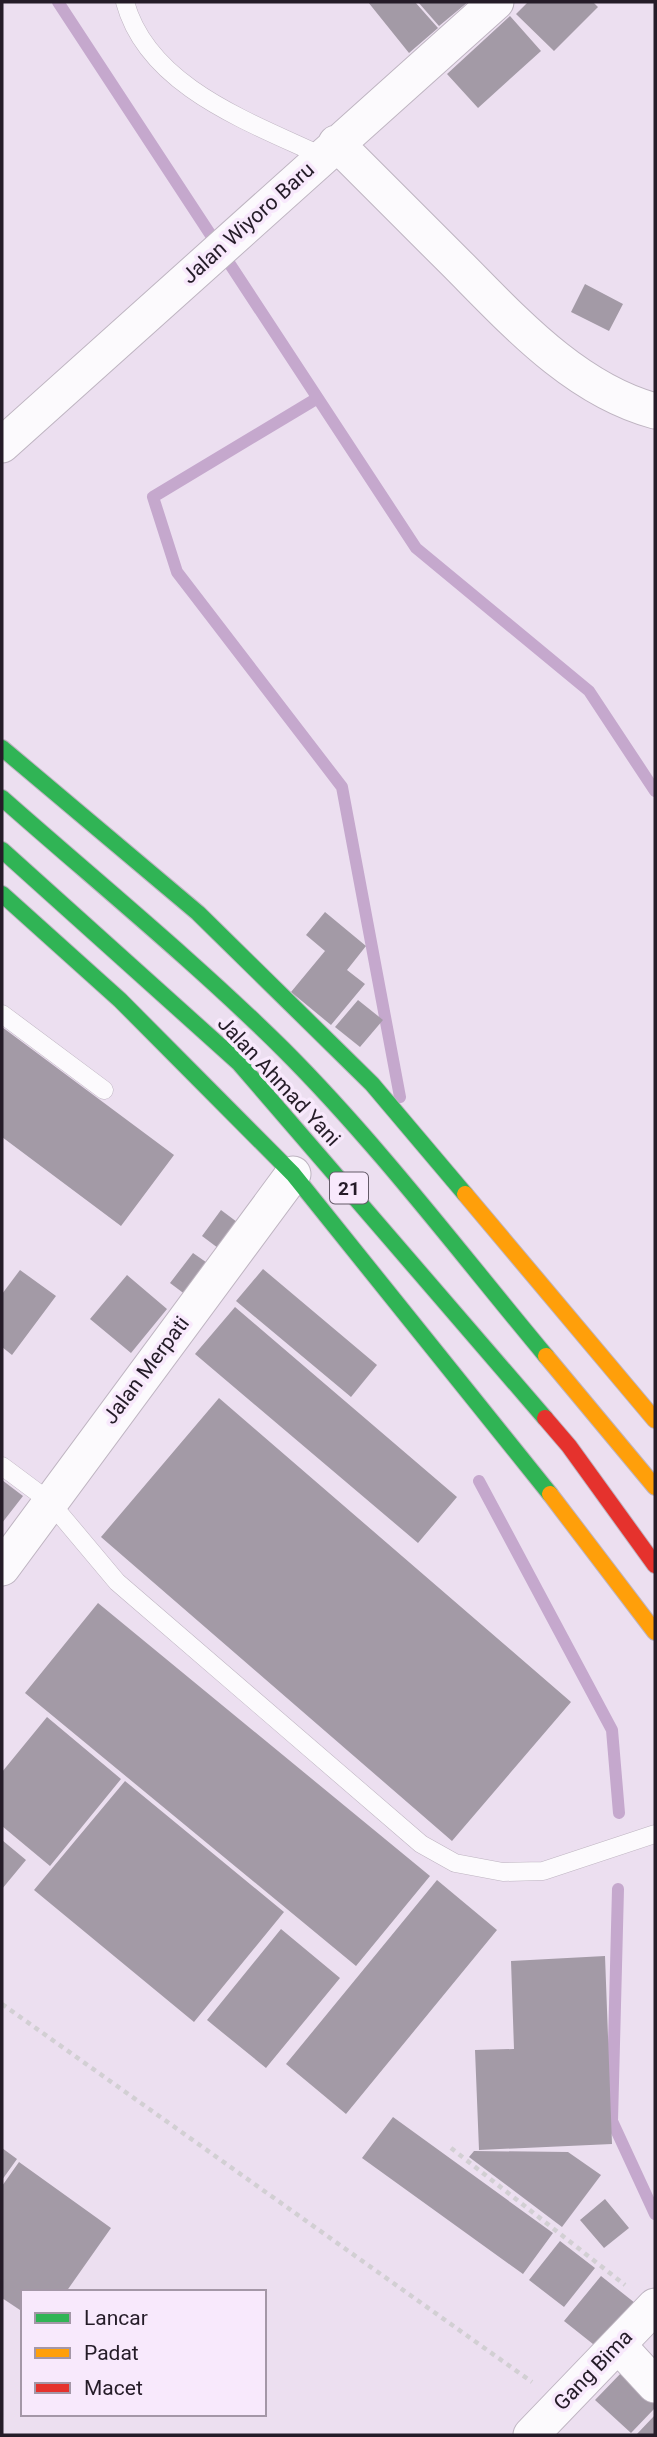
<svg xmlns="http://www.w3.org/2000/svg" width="657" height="2437" viewBox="0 0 657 2437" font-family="Roboto,sans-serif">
  <rect width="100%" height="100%" fill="#ecdff0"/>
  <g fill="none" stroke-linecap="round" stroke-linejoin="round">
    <path stroke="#c5a8cd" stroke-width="12" d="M58 2 416 548 589 691 655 791
      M316 399 153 497 177 572 342 787 400 1097
      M479 1481 612 1730 619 1813
      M618 1889 612 2121 655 2214"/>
  </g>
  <path fill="#a39aa6" d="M368 2H415L438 28 409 53Z
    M418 2H468L439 26Z
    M528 2H593L598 7 554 51 516 14Z
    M510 16 541 51 478 108 447 74Z
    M585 284 623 304 609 331 571 312Z
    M325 912 366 946 347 970 365 984 331 1025 291 992 325 951 306 935Z
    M358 1000 383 1020 360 1047 335 1027Z
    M2 1027 174 1155 121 1226 2 1137Z
    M221 1210 241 1225 222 1251 202 1236Z
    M193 1253 213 1267 190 1298 170 1283Z
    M263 1269 377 1365 351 1397 236 1301Z
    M20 1270 56 1296 12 1355 2 1347V1294Z
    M127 1275 167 1309 131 1353 90 1319Z
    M235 1307 457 1497 418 1543 195 1354Z
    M219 1398 571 1702 452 1841 101 1537Z
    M2 1480 23 1496 2 1523Z
    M98 1603 430 1876 356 1966 25 1693Z
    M47 1717 121 1779 50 1866 2 1826V1772Z
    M125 1781 284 1912 194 2022 34 1890Z
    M2 1840 26 1860 2 1889Z
    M437 1880 497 1930 346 2114 286 2064Z
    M281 1929 340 1978 266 2068 207 2020Z
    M605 1956 612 2144 479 2150 475 2050 514 2049 511 1961Z
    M393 2117 553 2233 523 2274 362 2158Z
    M2 2148 17 2159 2 2180Z
    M474 2151 568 2152 601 2175 562 2227 469 2157Z
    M19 2162 111 2228 66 2292H23V2312L2 2298V2186Z
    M605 2199 629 2228 604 2248 580 2220Z
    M560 2241 595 2268 564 2307 529 2280Z
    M601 2276 635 2303 598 2348 564 2321Z
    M623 2371 655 2400V2408L631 2433 595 2400Z
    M655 2415V2435H636Z"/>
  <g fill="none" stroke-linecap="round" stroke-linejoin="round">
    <defs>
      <path id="lane" d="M125 2C148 87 250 122 322 156
        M2 1014 104 1090
        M2 1466 49 1501 117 1582 421 1844 455 1863 503 1872 543 1871 655 1834"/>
      <path id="street" d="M336 143C375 182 414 221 453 260 511 318 573 389 655 411
        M2 445 496 2
        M2 1568 293 1174
        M618 2345 655 2385
        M531 2435 655 2306"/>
      <path id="fast" d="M2 748 198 913 372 1084 465 1194
        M2 798C96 881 194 961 283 1049 378 1144 460 1253 546 1356
        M2 850 239 1063 545 1418
        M2 894 120 1000 293 1174 550 1494"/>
      <path id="slow" d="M465 1194 655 1420
        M546 1356 655 1487
        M550 1494 655 1632"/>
      <path id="jam" d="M545 1418 569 1446 655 1565"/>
    </defs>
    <use href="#lane" stroke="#beb4c1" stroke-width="19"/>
    <use href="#street" stroke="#beb4c1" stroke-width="37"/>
    <use href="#fast" stroke="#beb4c1" stroke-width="18"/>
    <use href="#slow" stroke="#beb4c1" stroke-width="18"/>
    <use href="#jam" stroke="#beb4c1" stroke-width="18"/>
    <path stroke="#d2cfd3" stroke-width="4.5" stroke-dasharray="5 5" stroke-linecap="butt" d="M2 2004 532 2382
      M451 2148 625 2285"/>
    <use href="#lane" stroke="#fcfafd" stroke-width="18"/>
    <use href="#street" stroke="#fcfafd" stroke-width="35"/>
    <use href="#fast" stroke="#30b455" stroke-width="16"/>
    <use href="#slow" stroke="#ff9f0a" stroke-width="16"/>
    <use href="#jam" stroke="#e5322d" stroke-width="16"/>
  </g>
  <g text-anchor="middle" stroke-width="7" stroke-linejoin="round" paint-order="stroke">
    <rect fill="#f8e9fc" stroke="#645a68" stroke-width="2" x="330" y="1172.5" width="38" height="31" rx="5"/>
    <g font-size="19" font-weight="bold" fill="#251c28">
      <text x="349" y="1195">21</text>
    </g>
    <g font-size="21" fill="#251c28" stroke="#f8e9fc">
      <text transform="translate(248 223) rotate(-42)" y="7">Jalan Wiyoro Baru</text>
      <text transform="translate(279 1081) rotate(47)" y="7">Jalan Ahmad Yani</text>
      <text transform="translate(146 1370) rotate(-53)" y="7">Jalan Merpati</text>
      <text transform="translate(593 2370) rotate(-46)" y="7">Gang Bima</text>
    </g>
  </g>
  <rect width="657" height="2437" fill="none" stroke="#251c28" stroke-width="7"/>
  <rect x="21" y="2290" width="245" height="126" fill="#f8e9fc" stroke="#a497a7" stroke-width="2"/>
  <rect x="35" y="2313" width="35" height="10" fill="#30b455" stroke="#a497a7" stroke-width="2"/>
  <text x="84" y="2325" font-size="21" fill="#251c28">Lancar</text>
  <rect x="35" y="2348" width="35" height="10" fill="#ff9f0a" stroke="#a497a7" stroke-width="2"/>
  <text x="84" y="2360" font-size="21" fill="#251c28">Padat</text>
  <rect x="35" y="2383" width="35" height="10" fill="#e5322d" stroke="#a497a7" stroke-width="2"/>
  <text x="84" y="2395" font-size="21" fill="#251c28">Macet</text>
</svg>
